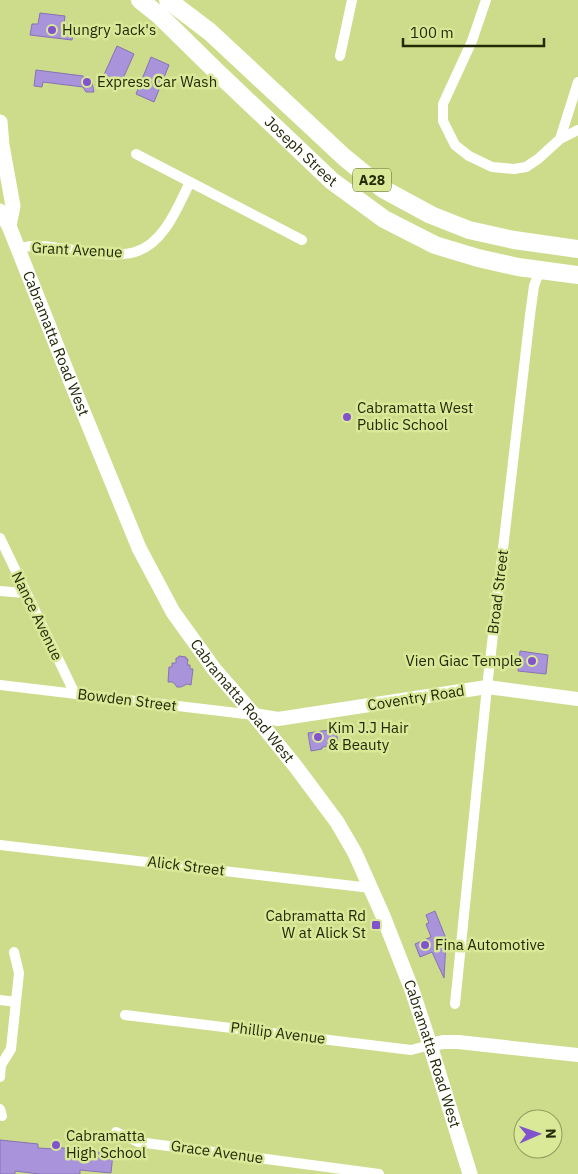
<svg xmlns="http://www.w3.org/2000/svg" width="578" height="1174" viewBox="0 0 578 1174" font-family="'IBM Plex Sans',sans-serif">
  <rect width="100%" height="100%" fill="#ccdc8b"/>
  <path fill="#a994db" stroke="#8771b6" d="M40 13 65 16 64 23 74 24 72 40 30 35 32 24H38Z
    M117 46 134 54 120 85 103 77Z
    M151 57 169 65 154 102 136 94Z
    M36 70 83 76V77L91 78 94 92H86L83 87 43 82 42 87 34 86Z
    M520 651 548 655 546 674 518 671Z
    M179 656 186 657V659H188L187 665H190V669H193L191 685 187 684 181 687H177L173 682H168L169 667H172V663H176V658H178Z
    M336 729 338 745 322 747V749L311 751 308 733Z
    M435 911 447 941 446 942 444 978 432 952 420 957 415 944 431 937 426 924 429 923 426 915Z
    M0 1140 38 1144V1148L55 1149V1147L113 1154 111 1173 80 1170V1174H39L15 1171V1174H0Z"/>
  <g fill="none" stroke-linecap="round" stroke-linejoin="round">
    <path stroke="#fff" stroke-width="10" d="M486 0 472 41 443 104V121L455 145 469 156 492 167 514 169 526 167 538 159 560 139 578 130
      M340 56 352 0
      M560 139 578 82
      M136 154 302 240
      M18 250C22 248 28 246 32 246 43 245 56 248 67 249 87 252 115 258 135 252 164 244 178 206 190 182
      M0 538 75 694
      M0 591 25 593
      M0 685 254 715
      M0 845 371 888
      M0 1000 16 1002
      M455 1004 487 687 530 315 534 286 540 270
      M125 1015 411 1050 430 1045
      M0 1077 1 1065 11 1049 19 973 14 952
      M0 1109 2 1116
      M116 1132 138 1142 379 1174"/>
    <path stroke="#fff" stroke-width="14" d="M254 715 278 719 487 687 578 699
      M430 1045 443 1042H458L578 1055"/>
    <g stroke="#fff" stroke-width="15">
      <path d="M0 122 2 145 13 206 9 226"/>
      <path id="s1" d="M0 211 9 226 71 382 139 548 173 612 214 669 254 715 296 767 337 822 355 853 383 916 412 990 430 1045 470 1174"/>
    </g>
    <g stroke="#fff" stroke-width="18">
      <path id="s2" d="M140 0 160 16 214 69 332 181 384 219 435 245 478 258 518 267 578 275"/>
      <path d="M168 0 210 32 344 157 383 189 431 215 469 230 514 240 578 249"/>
    </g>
  </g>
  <g fill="#8153cc" stroke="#d9e998" stroke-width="2">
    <circle cx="52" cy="30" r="5"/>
    <circle cx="87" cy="82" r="5"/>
    <circle cx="347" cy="417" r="5"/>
    <circle cx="532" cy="661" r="5"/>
    <circle cx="318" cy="737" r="5"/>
    <rect x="371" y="920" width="10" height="10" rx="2.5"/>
    <circle cx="425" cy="945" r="5"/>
    <circle cx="56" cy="1145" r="5"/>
  </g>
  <g text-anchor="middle" stroke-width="5" stroke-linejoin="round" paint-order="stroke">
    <rect fill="#d9e998" stroke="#5a6232" stroke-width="1" x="353" y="168.5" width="38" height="23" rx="4"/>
    <g font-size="14" font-weight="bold" fill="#232807">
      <text x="372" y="185">A28</text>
    </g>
    <g font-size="15" fill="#232807" stroke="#d9e998" text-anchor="start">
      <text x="62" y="35">Hungry Jack's</text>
      <text x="97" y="87">Express Car Wash</text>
      <text x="357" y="413">Cabramatta West<tspan x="357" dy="17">Public School</tspan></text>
      <text x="522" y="666" text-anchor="end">Vien Giac Temple</text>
      <text x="328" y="733">Kim J.J Hair<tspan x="328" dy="17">&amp; Beauty</tspan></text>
      <text x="366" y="921" text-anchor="end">Cabramatta Rd<tspan x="366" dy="17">W at Alick St</tspan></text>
      <text x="435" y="950">Fina Automotive</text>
      <text x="66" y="1141">Cabramatta<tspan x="66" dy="17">High School</tspan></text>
    </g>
    <g font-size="15" fill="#232807" stroke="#d9e998">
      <text dy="5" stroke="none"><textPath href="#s2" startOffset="221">Joseph Street</textPath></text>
      <text transform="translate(77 250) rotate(3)" y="5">Grant Avenue</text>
      <text dy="5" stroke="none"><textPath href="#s1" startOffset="144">Cabramatta Road West</textPath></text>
      <text transform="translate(498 592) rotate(-83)" y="5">Broad Street</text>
      <text transform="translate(37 616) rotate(64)" y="5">Nance Avenue</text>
      <text transform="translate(416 698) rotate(-9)" y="5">Coventry Road</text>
      <text transform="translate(127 700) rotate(7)" y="5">Bowden Street</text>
      <text dy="5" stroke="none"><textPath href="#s1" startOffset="550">Cabramatta Road West</textPath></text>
      <text transform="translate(186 866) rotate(7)" y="5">Alick Street</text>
      <text transform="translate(278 1033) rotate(7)" y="5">Phillip Avenue</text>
      <text dy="5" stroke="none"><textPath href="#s1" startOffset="955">Cabramatta Road West</textPath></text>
      <text transform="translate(217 1152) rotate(8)" y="5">Grace Avenue</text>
    </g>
  </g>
  <g transform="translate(538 1134) rotate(88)"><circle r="24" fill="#d9e998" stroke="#909c5e"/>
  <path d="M0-4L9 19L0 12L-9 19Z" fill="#8153cc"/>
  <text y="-8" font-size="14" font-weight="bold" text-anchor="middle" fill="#232807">N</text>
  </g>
  <path d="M403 38v8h141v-8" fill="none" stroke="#232807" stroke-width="2.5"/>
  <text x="410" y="38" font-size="15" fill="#232807" stroke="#d9e998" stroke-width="4" paint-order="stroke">100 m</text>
</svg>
